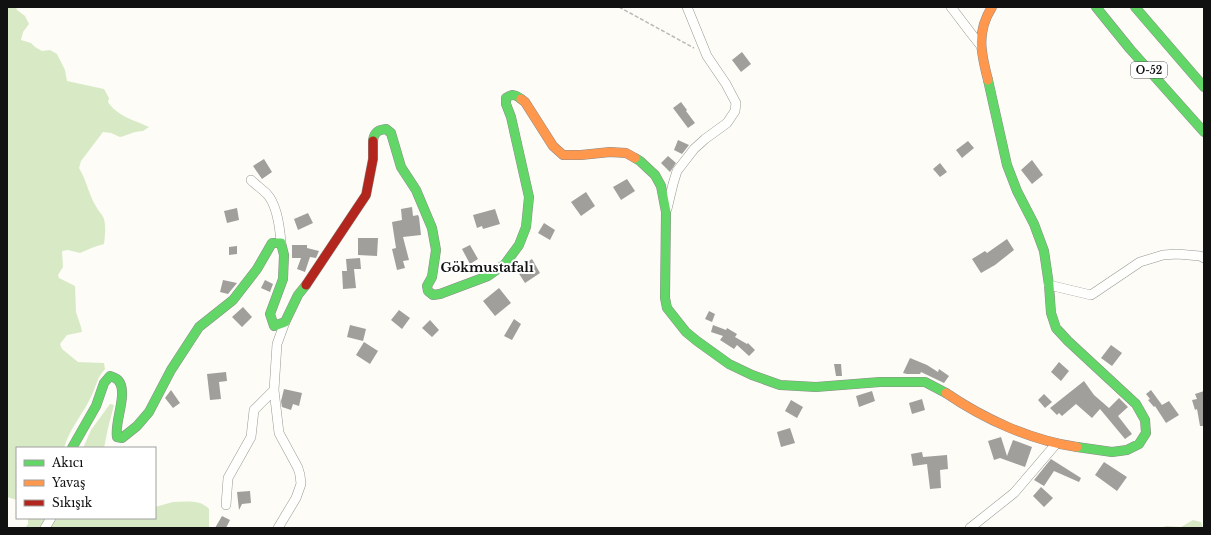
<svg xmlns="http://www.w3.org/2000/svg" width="1211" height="535" viewBox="0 0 1211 535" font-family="'Libre Baskerville',serif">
  <rect width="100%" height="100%" fill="#fdfcf7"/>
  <path fill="#d8eac5" d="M7 7H16L17 10 25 16 29 24 23 32 21 40 31 43 35 47 42 51 50 50 57 54 65 70 67 81 104 89 109 98 108 102C117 116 134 120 149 127L143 131C135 131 128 135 120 137L111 133 103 132 81 161 79 168C87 181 89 196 97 208 99 212 103 215 104 219 106 227 105 236 104 244L94 247 80 253 68 250 62 251 63 267 58 275 59 278 75 286 76 312 81 327 82 332 67 335 60 344 62 349 78 362 104 363 105 369C96 379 96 388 90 399 82 415 69 430 64 448H17V500L7 497Z
    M110 404 114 405 108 428 104 448H83L91 430Z
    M173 502C185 502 200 499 209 509V528H25L28 524V518H155V507Z
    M1193 520 1201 522 1203 528H1162L1166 526 1181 527Z"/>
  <path fill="#a19f9c" d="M742 52 751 64 741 72 732 60Z
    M681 102 687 110 686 111 695 123 688 128 673 108Z
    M678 140 689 145 682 154 674 150Z
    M968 141 974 148 962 158 956 150Z
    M668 156 676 163 670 172 661 163Z
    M264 159 272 172 262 179 253 166Z
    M1032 160 1043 175 1032 184 1021 170Z
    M940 163 947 172 940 177 933 169Z
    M627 179 635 191 621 200 613 187Z
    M586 192 595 206 581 216 571 202Z
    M412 207 413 216 418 215 419 217 421 235 403 237 409 260 403 261 405 268 397 270 392 249 396 248 392 222 402 220 401 209Z
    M237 208 239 220 227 223 224 211Z
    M495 209 500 224 483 229 482 226 477 228 473 215Z
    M308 213 313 223 298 230 294 219Z
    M544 223 555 230 550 240 538 233Z
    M358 238H378L377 256 358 255Z
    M1007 239 1014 250 995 265 981 273 972 259 985 251 987 253Z
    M292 245H307V248L319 251 316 258 310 257 305 272 297 269 301 258H292Z
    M470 245 478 259 470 264 462 249Z
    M237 246V254L229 255V247Z
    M360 258 361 269H354L356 288 343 289 342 271H347L346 259Z
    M532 259 540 273 525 283 516 269Z
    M223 280 237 283 228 294 220 292Z
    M265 280 273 284 270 292 261 288Z
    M499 288 511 303 495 316 483 301Z
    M243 307 252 317 242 327 232 317Z
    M399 310 410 318 402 329 391 320Z
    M709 311 715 314 712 322 705 319Z
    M514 319 521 324 512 340 504 336Z
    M430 320 439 330 432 337 422 328Z
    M350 325 366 329 363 341 347 337Z
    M713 325 726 330 727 328 737 334 735 337 747 344 748 343 755 350 749 356 737 345 734 349 720 340 723 336 711 332Z
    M364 342 378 351 370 364 356 355Z
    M1111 345 1122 353 1112 366 1101 358Z
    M910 358 927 365 938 372 939 369 949 376 944 383 921 372 920 374H907L903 373Z
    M1059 362 1069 371 1061 381 1051 372Z
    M834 364H841L842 376H836Z
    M226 372 227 381 219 382 221 399 210 400 207 374Z
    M1084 381 1094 395 1109 408 1119 398 1128 407 1118 416 1132 434 1125 439 1100 409 1092 418 1076 404 1062 416 1059 413 1057 415 1050 408Z
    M284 389 302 393 299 406 293 404 291 410 282 407 281 401Z
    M171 390 180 403 173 408 165 398Z
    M1151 390 1162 405 1169 401 1179 415 1166 423 1155 406 1154 407 1148 400 1150 399 1146 394Z
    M872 391 875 401 859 407 856 396Z
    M1204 391V426H1200L1197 409 1195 410 1192 400 1197 399 1195 394Z
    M1044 394 1052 402 1045 408 1038 400Z
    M922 399 925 410 912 414 909 403Z
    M791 400 803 407 797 418 785 411Z
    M790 428 795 443 781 447 777 432Z
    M1001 437 1007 456 1013 440 1032 447 1025 467 1000 458 994 460 988 441Z
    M922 452 923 457 947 455 948 469 940 470 941 488 930 489 927 464 913 466 911 454Z
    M1051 459 1081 478 1079 482 1054 471 1044 486 1034 480Z
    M1104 462 1127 477 1117 491 1095 475Z
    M1041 487 1053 498 1044 507 1033 496Z
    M250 491 251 503 242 504 239 510 237 492Z
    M222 516 230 520 226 528H215Z"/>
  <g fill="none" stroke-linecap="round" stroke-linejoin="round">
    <defs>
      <path id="street" d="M951 7 970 32 981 46
        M251 180C256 185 262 189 267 194 277 205 280 229 281 243
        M667 209 673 184 677 171 694 149 705 139 727 123 735 111 736 103 726 84 707 56 687 7
        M1049 285 1091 295 1140 262 1163 255 1177 254 1200 256 1204 258
        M226 505 228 478 251 437 254 410 274 390
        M45 528 51 518
        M278 528 296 498 301 484 300 475 298 468 279 433 274 390 277 344 285 322
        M970 528 1014 493 1056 444"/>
      <path id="fast" d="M1096 7 1130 49 1204 132
        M1135 7 1204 87
        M988 80 1007 165 1017 191 1034 224 1044 251 1049 285 1051 313 1056 328 1068 341 1136 404 1145 420 1146 433 1139 444 1127 450 1112 452 1077 447
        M373 141C374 132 378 130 386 129L391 133 401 167 416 190 432 228 436 250 432 277 427 286 428 291 433 295 440 294 488 276 505 264 519 245 526 227 529 197 511 117 506 104V98C512 94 515 94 521 99
        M635 158 640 161 655 175 661 186 666 212 665 298 667 308 686 332 697 341 729 364 752 375 780 385 816 387 880 382H925L946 393
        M72 448 96 406 104 383 110 376C113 377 116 378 118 380 129 392 114 422 117 437L122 438 137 426 149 412 171 370 199 327 233 300 257 269 272 243H281L284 255 283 279 270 314 274 326 285 322 298 295 306 285"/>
      <path id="slow" d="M988 80C981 53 976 32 992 7
        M521 99 525 102 553 146 563 155H581L610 152 626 153 635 158
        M946 393C984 419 1032 441 1077 447"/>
      <path id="jam" d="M306 285 366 195 373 159V141"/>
    </defs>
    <use href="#street" stroke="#979795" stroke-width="10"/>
    <use href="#fast" stroke="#8e8d8b" stroke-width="10"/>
    <use href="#slow" stroke="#8e8d8b" stroke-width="10"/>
    <use href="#jam" stroke="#8e8d8b" stroke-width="10"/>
    <path stroke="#b9b9b8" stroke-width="1.5" stroke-dasharray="4 2" stroke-linecap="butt" d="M619 7 694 48"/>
    <use href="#street" stroke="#fffffe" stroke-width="9"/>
    <use href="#fast" stroke="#63d668" stroke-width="9"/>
    <use href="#slow" stroke="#ff974d" stroke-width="9"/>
    <use href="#jam" stroke="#b3261e" stroke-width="9"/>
  </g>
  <g text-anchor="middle" stroke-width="4" stroke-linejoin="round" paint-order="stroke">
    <rect fill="#fff" stroke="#585858" stroke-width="1" x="1131" y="62" width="36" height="16" rx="3"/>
    <g font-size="10" font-weight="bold" fill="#111">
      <text x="1149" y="74">O-52</text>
    </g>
    <g font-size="13" font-weight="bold" fill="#111" stroke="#fff">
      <text x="487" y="272">Gökmustafalı</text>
    </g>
  </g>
  <rect width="1211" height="535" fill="none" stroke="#111111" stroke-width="16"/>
  <rect x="16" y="447" width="140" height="72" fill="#ffffff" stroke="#a0a0a0"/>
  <rect x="24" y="460" width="20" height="6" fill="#63d668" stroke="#a0a0a0"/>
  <text x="52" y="467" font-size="12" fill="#111111">Akıcı</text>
  <rect x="24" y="480" width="20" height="6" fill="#ff974d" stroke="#a0a0a0"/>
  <text x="52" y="487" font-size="12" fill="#111111">Yavaş</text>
  <rect x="24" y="500" width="20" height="6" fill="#b3261e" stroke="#a0a0a0"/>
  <text x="52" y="507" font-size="12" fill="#111111">Sıkışık</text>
</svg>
